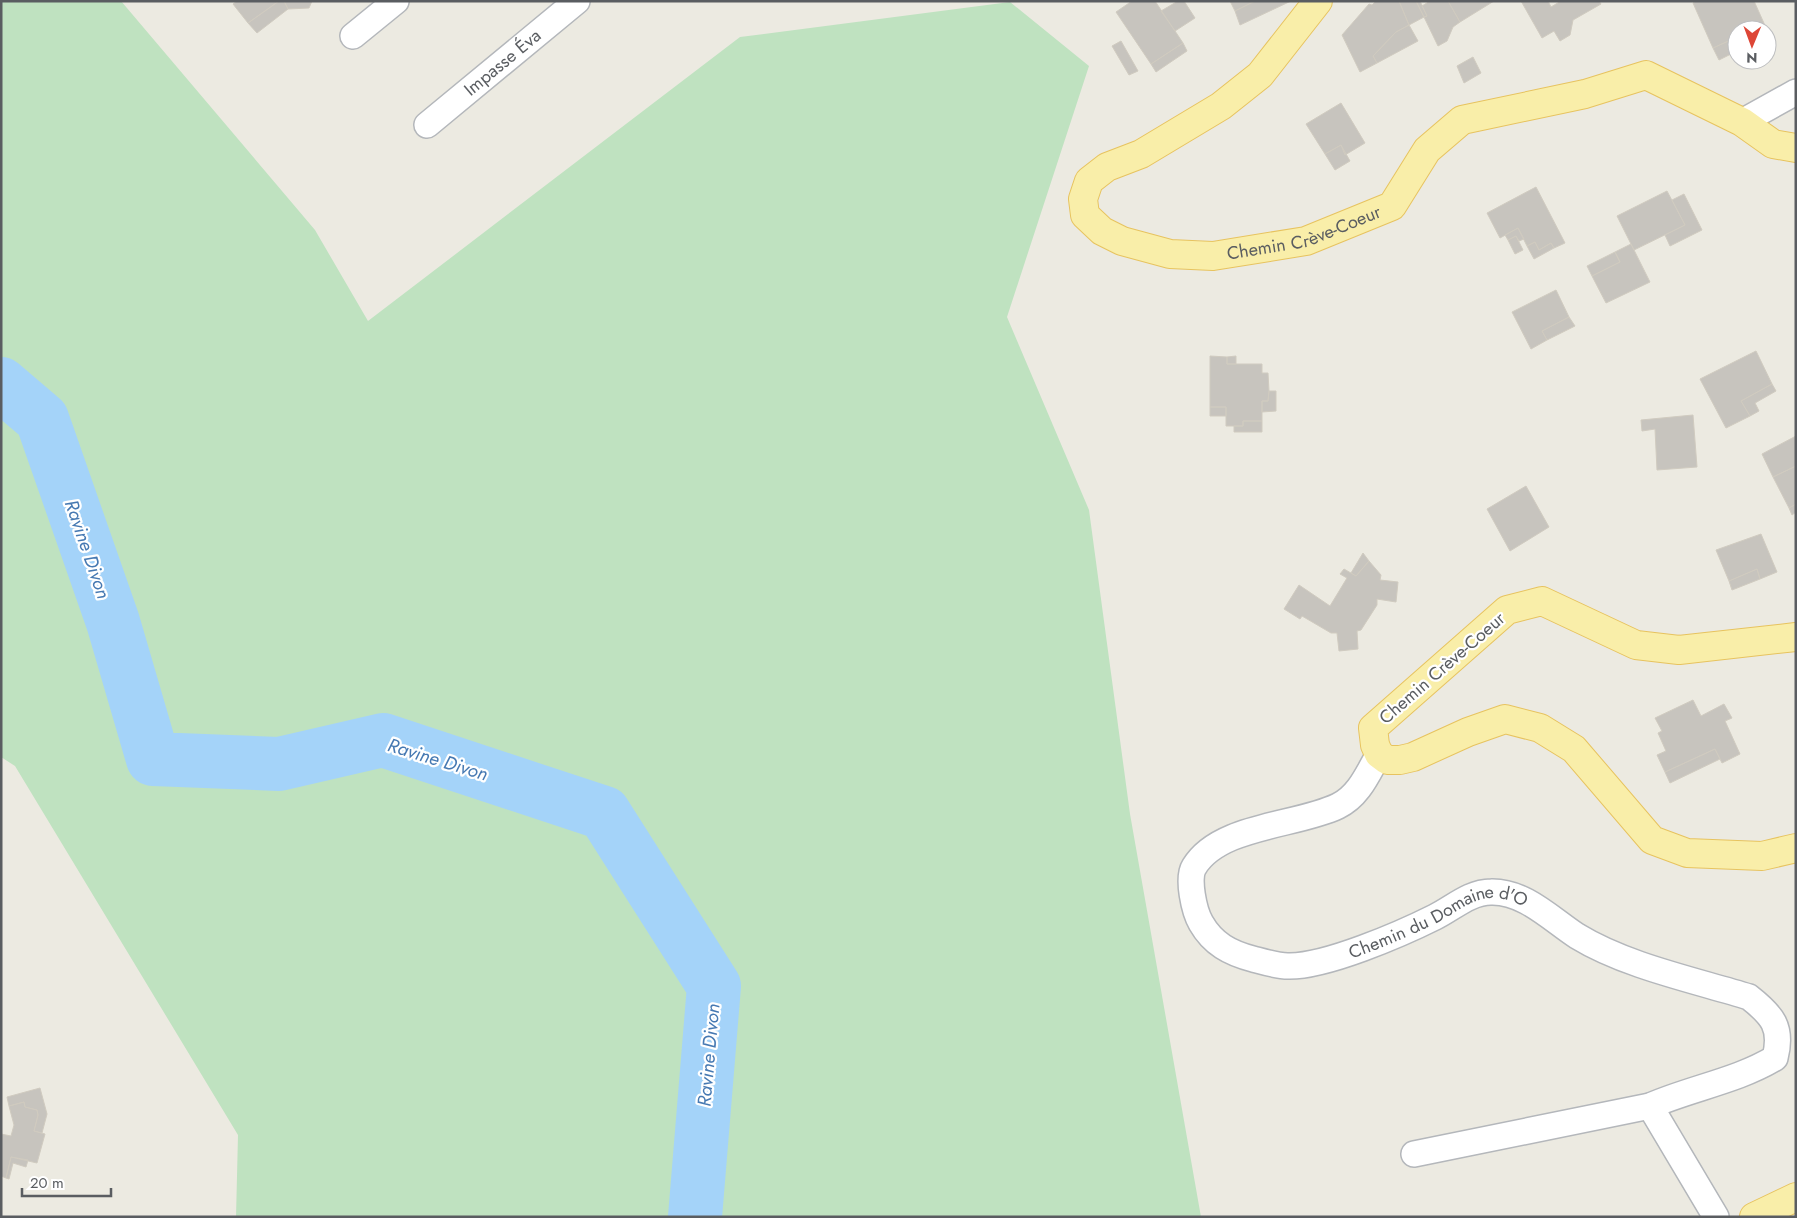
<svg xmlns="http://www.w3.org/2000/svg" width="1797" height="1218" viewBox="0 0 1797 1218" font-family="Jost,sans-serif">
  <rect width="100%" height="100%" fill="#eceae1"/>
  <path fill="#bfe2c0" d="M1 1H121L315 230 368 321 740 37 1010 2 1089 66 1007 317 1089 510 1130 814 1201 1217H236L238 1135 15 766 1 757Z"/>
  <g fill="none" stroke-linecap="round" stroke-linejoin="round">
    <path stroke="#a4d3f9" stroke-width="54" d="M1 384 42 419 113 622 153 759 279 764 383 740 604 813 714 986 695 1217"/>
  </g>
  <path fill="#c7c4be" stroke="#d0cbc0" d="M237 1H279L248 23 233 4Z
    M279 1H284L288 9 257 33 248 23Z
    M284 1H312L309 8 288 9Z
    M1132 1H1155L1183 43 1151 64 1116 12Z
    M1178 1H1184L1195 18 1175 31 1161 11Z
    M1230 1H1255L1235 11Z
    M1255 1H1291L1240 25 1235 11Z
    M1376 1H1399L1409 25 1396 32 1373 56 1377 63 1360 72 1342 35 1369 4 1372 5Z
    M1399 1H1416L1424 17 1409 25Z
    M1416 1H1420L1427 16 1424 17Z
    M1430 1H1448L1460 22 1453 27 1447 41 1438 46 1424 17 1427 16 1422 6Z
    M1448 1H1494L1460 22Z
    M1521 1H1548L1551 7 1561 1H1599L1601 4 1573 20 1570 35 1560 41 1554 31 1542 38Z
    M1696 1H1754L1767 30H1737V41L1735 38 1713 48 1693 3Z
    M1409 25 1418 41 1377 63 1373 56 1396 32Z
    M1767 31 1772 42 1767 44Z
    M1735 38 1737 51 1719 60 1713 48Z
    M1121 41 1138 71 1129 75 1112 46Z
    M1183 43 1187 51 1156 72 1151 64Z
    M1473 57 1481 73 1464 83 1457 66Z
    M1341 103 1365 143 1345 155 1341 145 1325 154 1306 124Z
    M1341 145 1350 161 1335 170 1325 154Z
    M1536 187 1565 243 1554 248 1551 243 1539 250 1535 242 1527 246 1518 228 1500 238 1487 213Z
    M1667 191 1685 225 1634 250 1617 216Z
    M1684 194 1702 230 1670 246 1665 235 1685 225 1672 200Z
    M1518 228 1524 239 1519 241 1516 236 1508 240 1505 235Z
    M1516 236 1523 250 1515 254 1508 240Z
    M1535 242 1539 250 1551 243 1554 248 1534 259 1527 246Z
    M1631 244 1650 282 1606 303 1592 276 1620 262 1615 252Z
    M1615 252 1620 262 1592 276 1587 266Z
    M1556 290 1569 317 1542 331 1547 340 1531 349 1512 312Z
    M1569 317 1575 326 1547 340 1542 331Z
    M1756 351 1772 384 1741 401 1750 416 1726 428 1700 379Z
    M1210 356 1227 357V364H1262V373H1268L1269 391 1268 401H1262V421H1243V426H1226V407H1210Z
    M1236 356V364H1227V357Z
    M1772 384 1776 391 1755 403 1759 411 1750 416 1741 401Z
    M1269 391H1276V411L1262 412V401H1268Z
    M1210 407H1226V416H1210Z
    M1693 415 1697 467 1657 470 1655 429 1642 431 1641 420Z
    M1243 421H1262V432H1234V426H1243Z
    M1796 436V466L1773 477 1762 454Z
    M1796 466V504L1789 508 1773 477Z
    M1526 486 1549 527 1510 551 1487 509Z
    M1796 504V512L1792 515 1789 508Z
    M1761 534 1777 572 1760 579 1757 569 1729 581 1716 550Z
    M1363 553 1369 561 1356 576 1351 573Z
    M1369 561 1381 575 1380 580 1398 582 1396 602 1377 599V605L1361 630 1357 631 1358 649 1339 651 1337 633H1331L1302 616 1300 619 1284 609 1299 585 1330 606 1347 578 1340 574 1344 569 1356 576Z
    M1757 569 1760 579 1732 590 1729 581Z
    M1693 700 1701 716 1724 704 1732 718 1725 721 1740 754 1722 763 1715 749 1665 772 1657 755 1666 751 1658 733 1662 731 1655 718Z
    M1715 749 1720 759 1670 783 1665 772Z
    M40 1088 47 1114 42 1133 34 1131 38 1115 37 1110 25 1107 24 1102 9 1106 7 1097Z
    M24 1102 25 1107 37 1110 38 1115 34 1131 45 1134 37 1163 11 1157 6 1178 1 1176V1134L11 1136 14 1125 9 1106Z
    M11 1157 28 1160 26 1167 13 1163 9 1179 6 1178Z"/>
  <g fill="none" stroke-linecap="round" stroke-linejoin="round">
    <defs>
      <g id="minor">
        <path d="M353 36 396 1"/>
        <path d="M1742 122 1796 92"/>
        <path id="s1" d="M427 125 577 1"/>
        <path id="s2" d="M1379 754C1368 773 1359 796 1338 806 1297 826 1219 825 1194 867 1187 878 1194 911 1201 923 1213 944 1230 953 1253 959 1264 962 1277 966 1288 966 1325 967 1401 934 1435 917 1453 908 1470 892 1491 892 1524 891 1551 919 1577 936 1626 966 1694 980 1749 997 1772 1015 1783 1027 1775 1058 1737 1081 1691 1088 1650 1106L1414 1154"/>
        <path d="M1650 1106 1716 1217"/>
      </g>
      <g id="primary">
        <path id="s3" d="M1318 1 1260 75 1221 106 1141 154 1107 167 1089 181 1083 199 1085 215 1102 231 1122 241 1170 254 1213 256 1306 241 1392 206 1427 150 1462 120 1585 94 1646 75 1742 122 1773 144 1796 148"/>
        <path d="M1796 637 1679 650 1636 645 1542 601 1507 610 1373 728 1375 745 1379 754 1387 760H1400L1413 757 1468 732 1505 719 1540 728 1574 749 1652 840 1687 853 1762 856 1796 848"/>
        <path d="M1754 1217 1796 1197"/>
      </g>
    </defs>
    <use href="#minor" stroke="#b4b7bb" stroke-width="28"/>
    <use href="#primary" stroke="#e7c35f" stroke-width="30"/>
    <use href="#minor" stroke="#fff" stroke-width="25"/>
    <use href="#primary" stroke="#f9eea9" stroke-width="28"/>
  </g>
  <g text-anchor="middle" stroke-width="4.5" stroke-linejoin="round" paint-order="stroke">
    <g font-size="18" fill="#5a5d61" stroke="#fff">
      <text dy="6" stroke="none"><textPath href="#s1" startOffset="98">Impasse Éva</textPath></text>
      <text dy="6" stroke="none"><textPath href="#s3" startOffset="564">Chemin Crève-Coeur</textPath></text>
      <text transform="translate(1442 668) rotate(-41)" y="6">Chemin Crève-Coeur</text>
      <text dy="6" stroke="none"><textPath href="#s2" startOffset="545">Chemin du Domaine d'O</textPath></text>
    </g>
    <g font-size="19" font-style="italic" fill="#4679b2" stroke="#fff">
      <text transform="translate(88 549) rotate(71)" y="7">Ravine Divon</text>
      <text transform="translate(438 759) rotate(17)" y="7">Ravine Divon</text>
      <text transform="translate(708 1055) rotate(-85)" y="7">Ravine Divon</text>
    </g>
  </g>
  <rect width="1797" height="1218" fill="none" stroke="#5a5d61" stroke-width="5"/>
  <g transform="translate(1752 45) rotate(181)"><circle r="24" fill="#ffffff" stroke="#bdbec0"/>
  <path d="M0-4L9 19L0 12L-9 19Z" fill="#dd4636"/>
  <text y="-8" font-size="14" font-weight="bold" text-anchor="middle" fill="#5a5d61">N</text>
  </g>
  <path d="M22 1188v8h89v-8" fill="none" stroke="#5a5d61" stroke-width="2.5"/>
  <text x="30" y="1188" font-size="15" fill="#5a5d61" stroke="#ffffff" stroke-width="4" paint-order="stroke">20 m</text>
</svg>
